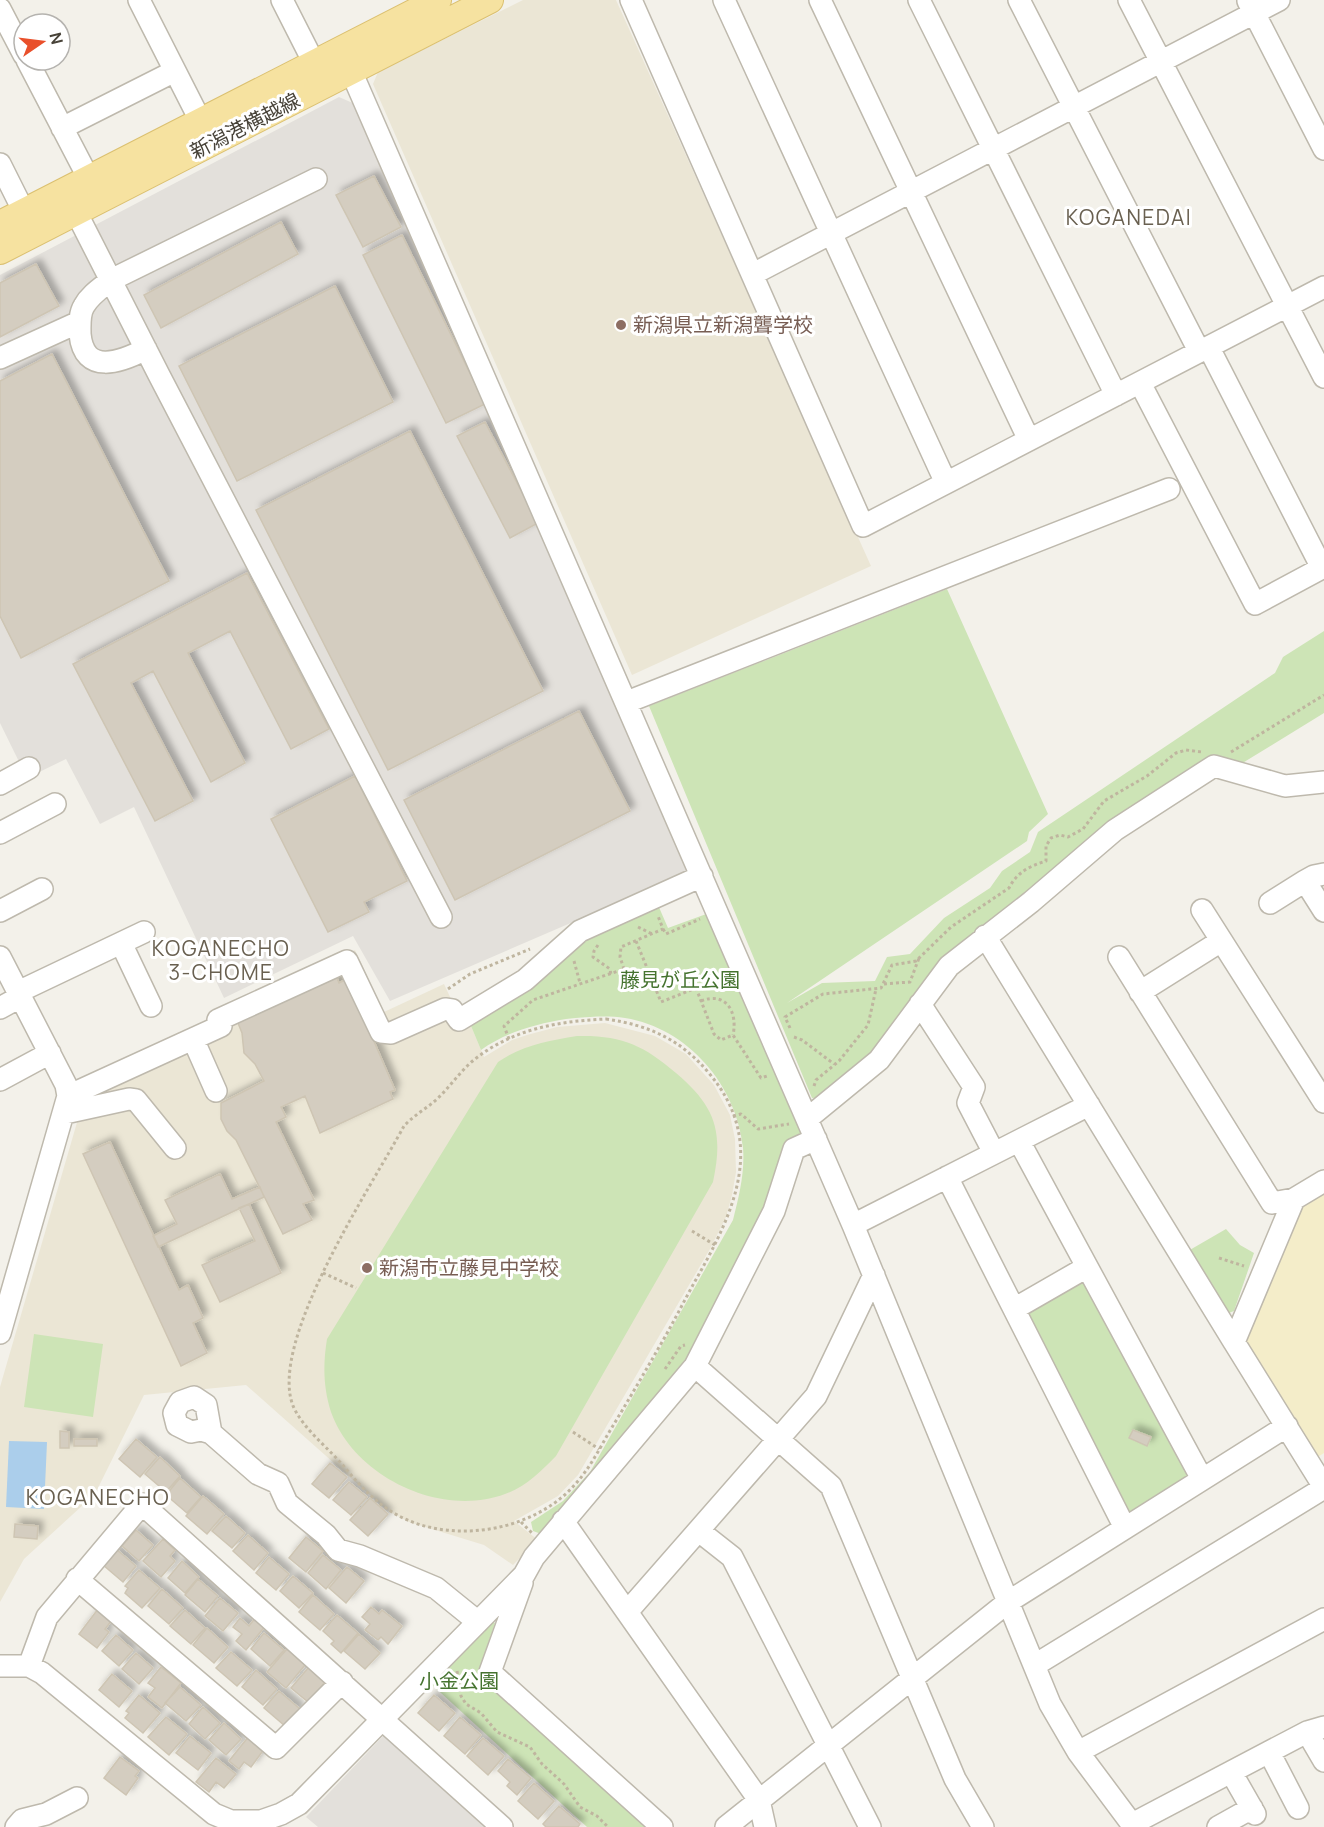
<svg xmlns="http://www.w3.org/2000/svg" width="1324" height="1827" viewBox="0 0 1324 1827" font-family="Manrope,'Noto Sans JP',sans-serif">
  <defs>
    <filter id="shadow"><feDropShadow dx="5" dy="-5" stdDeviation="3" flood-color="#0004"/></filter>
  </defs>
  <rect width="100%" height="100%" fill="#f3f1ea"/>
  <path fill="#e3e0db" d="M339 97 355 104 689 872 390 1001 353 936 224 998 134 807 100 824 66 759 27 778 0 723V275Z
    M387 1732 492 1827H318L306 1817Z"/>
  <path fill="#ebe6d5" d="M523 0H616L871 566 632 675 373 84 378 72Z
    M355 950 384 1012 444 984 465 1029 471 1026 484 1057 512 1040 527 1035 557 1027 605 1023 655 1036 686 1054 714 1085 730 1115 735 1139 736 1172 732 1195 726 1217 710 1249 578 1475 558 1496 514 1521 538 1540 513 1565 484 1545 409 1522 388 1511 246 1385 144 1395 95 1494 24 1559 0 1602V1387L85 1095 80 1080Z"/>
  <path fill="#cde4b6" d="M947 589 1048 814 1029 832 1027 841 787 1003 822 983 875 981 887 957 910 954 944 918 990 888 1002 871 1030 852 1038 832 1275 673 1283 657 1324 631V713L1236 767 1214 766 985 936 833 1097 812 1098 649 706Z
    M658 905 668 928 709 913 802 1122V1139L700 1345 544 1535 533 1531 531 1522 563 1501 590 1472 733 1220C739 1196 745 1172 743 1148 737 1086 688 1028 625 1018 606 1015 586 1017 566 1019 536 1024 506 1032 481 1050L471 1026 550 973 588 938Z
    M577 1036C622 1035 643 1045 676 1073 715 1106 724 1131 713 1182L556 1456C541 1471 526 1487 505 1494 441 1518 354 1477 331 1412 323 1387 323 1364 327 1339L498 1062C523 1045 548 1041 577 1036Z
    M1226 1229 1240 1245 1254 1253 1234 1311 1226 1314 1188 1251Z
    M1087 1267 1202 1479 1124 1526 1014 1309Z
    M34 1334 103 1344 93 1417 24 1407Z
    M487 1618 495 1623 478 1673 648 1827H587L429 1682Z"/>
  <path fill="#f4edc9" d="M1324 1187V1453L1316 1458 1245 1346V1334L1297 1204Z"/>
  <path fill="#abceeb" d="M9 1441 47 1442 44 1509 6 1507Z"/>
  <path fill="#d4cdc0" stroke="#cec5b3" stroke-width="1.5" filter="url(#shadow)" d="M374 176 401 227 363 247 336 195Z
    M281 222 298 254 161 328 144 295Z
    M402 235 485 404 446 423 363 255Z
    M36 264 59 306 0 337V283Z
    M335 286 393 402 237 481 179 366Z
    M52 354 169 581 21 658 0 616V381Z
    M485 422 538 523 510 538 457 436Z
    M410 431 543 691 388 770 256 510Z
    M247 573 329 729 291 749 230 631 188 653 245 763 211 782 153 671 131 683 193 801 155 821 73 664Z
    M579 711 630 811 455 900 404 800Z
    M355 776 407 881 364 902 369 912 328 932 271 819Z
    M335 973 339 983 347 979 395 1090 390 1092 393 1099 320 1133 305 1096 281 1107 286 1117 276 1122 314 1200 303 1204 312 1220 283 1234 236 1140 227 1131 221 1119V1103L264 1081 255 1064 244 1053 242 1033 236 1018Z
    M110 1142 179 1290 188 1285 203 1318 193 1323 207 1353 181 1366 83 1154Z
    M220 1174 232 1199 260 1187 264 1197 158 1247 153 1236 177 1224 165 1200Z
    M249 1204 281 1273 220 1302 202 1265 255 1241 239 1208Z
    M1133 1430 1151 1437 1147 1446 1129 1438Z
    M60 1431 69 1432V1448H60Z
    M74 1439H97V1446H74Z
    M136 1439 157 1457 140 1477 119 1459Z
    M160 1457 180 1476 166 1492 145 1474Z
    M330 1463 347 1477 329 1498 312 1484Z
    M180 1478 201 1497 187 1513 166 1495Z
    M349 1482 367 1497 351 1515 333 1500Z
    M203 1496 224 1514 207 1534 186 1516Z
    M370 1498 388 1514 368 1536 350 1520Z
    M226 1516 245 1533 232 1548 212 1531Z
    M15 1524 38 1526 37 1539 14 1537Z
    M136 1530 153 1545 139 1561 122 1546Z
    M248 1535 268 1553 254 1570 233 1551Z
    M306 1537 323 1551 306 1572 289 1558Z
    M163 1539 175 1550 170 1556 175 1561 161 1577 143 1561Z
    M116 1549 136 1566 123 1582 103 1565Z
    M323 1555 341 1570 326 1589 308 1573Z
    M269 1557 289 1574 276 1590 256 1573Z
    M182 1561 199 1577 185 1593 168 1578Z
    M347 1567 364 1581 346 1603 329 1588Z
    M139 1570 160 1588 142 1608 125 1593 128 1588 125 1586Z
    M293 1576 313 1593 299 1608 280 1591Z
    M198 1579 218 1596 205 1612 185 1595Z
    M162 1589 183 1608 169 1624 148 1606Z
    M313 1595 334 1614 320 1630 299 1612Z
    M220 1598 238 1613 223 1631 205 1616Z
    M371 1607 379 1614 382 1610 402 1626 388 1644 381 1637 378 1640 365 1630 370 1624 362 1617Z
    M98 1609 112 1620 105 1629 109 1632 97 1648 79 1634Z
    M185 1610 205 1628 191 1644 170 1626Z
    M337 1615 358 1633 341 1653 331 1644 334 1641 323 1631Z
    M256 1617 266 1625 246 1650 236 1641 242 1634 233 1627 240 1618 249 1626Z
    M207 1628 228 1647 214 1663 193 1645Z
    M264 1633 284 1650 270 1666 251 1649Z
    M359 1634 380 1653 365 1669 344 1651Z
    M116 1635 133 1650 119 1666 102 1651Z
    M287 1649 305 1665 286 1688 267 1672Z
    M231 1652 252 1670 237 1686 216 1668Z
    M136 1653 153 1668 139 1684 122 1669Z
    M161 1667 181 1683 162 1708 148 1697 155 1688 148 1683Z
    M309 1667 326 1681 308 1702 291 1688Z
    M256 1670 277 1689 263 1705 242 1687Z
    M112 1674 132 1691 119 1707 99 1690Z
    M180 1687 201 1705 186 1721 165 1703Z
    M279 1691 300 1709 285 1726 264 1708Z
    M139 1695 160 1713 143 1733 125 1718 129 1713 126 1711Z
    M434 1695 455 1713 439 1731 418 1713Z
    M203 1707 220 1723 205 1739 189 1724Z
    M166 1717 187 1734 169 1755 148 1737Z
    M460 1717 481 1735 465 1754 444 1736Z
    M224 1723 241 1739 226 1755 209 1740Z
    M190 1736 211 1753 198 1770 176 1753Z
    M249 1736 265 1748 251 1767 244 1762 239 1769 229 1761Z
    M483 1738 504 1756 488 1775 467 1756Z
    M120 1757 139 1771 135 1776 138 1778 126 1795 104 1778Z
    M216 1758 236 1774 224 1788 216 1782 209 1792 196 1782Z
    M508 1759 531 1778 517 1795 507 1786 510 1782 498 1771Z
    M534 1783 554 1801 538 1819 518 1801Z
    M559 1806 580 1824 578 1827H546L543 1824Z"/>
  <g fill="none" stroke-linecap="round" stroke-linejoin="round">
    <defs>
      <path id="minor" d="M139 0 201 122
        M282 0 314 63
        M631 0 863 526 1324 287
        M724 0 946 483
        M820 0 1029 440
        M919 0 1116 395
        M1019 0 1199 351
        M1129 0 1324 377
        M1248 1 1324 149
        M0 9 24 55
        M27 60 89 179
        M351 71 853 1225 1050 1704 1078 1752 1134 1827
        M62 128 175 71
        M0 164 24 212
        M76 212 159 375 441 917
        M753 274 1279 0
        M146 349C121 362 84 376 80 334 80 325 79 314 84 306 90 295 101 288 111 280L316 179
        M0 358 79 322
        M1140 383 1255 604 1322 568 1209 348
        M627 702 1169 489
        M0 784 29 768
        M0 833 55 804
        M1324 874 1314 876 1305 881 1324 911
        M1270 903 1305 881
        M1202 910 1324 1102
        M0 911 42 889
        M985 936 1234 1342 1294 1199 1324 1181
        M121 943 151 1006
        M0 957 66 1085 68 1096 0 1333
        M1119 957 1272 1203 1294 1199
        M18 992 144 932
        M1140 992 1221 941
        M920 1004 974 1087 968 1103 994 1153
        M0 1008 20 997
        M193 1039 216 1091
        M0 1080 50 1053
        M68 1096 221 1026 218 1020 347 961 381 1032 391 1033 445 1009 452 1010 459 1020 525 980 580 931 702 876
        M65 1113 129 1099 136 1100 175 1148
        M807 1119 879 1060 949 966 1031 902 1115 830 1214 766 1285 786 1324 782
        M1019 1141 1202 1479
        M947 1177 1124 1526
        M853 1225 1089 1105
        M1014 1309 1087 1267
        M1234 1342 1324 1487
        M695 1366 831 1486 955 1779 983 1827
        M211 1433 206 1405 194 1397 180 1402 174 1413 177 1425 191 1432 201 1430 211 1433 258 1474 278 1483 287 1503 326 1535 338 1550 360 1556 436 1588 478 1622
        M563 1521 759 1800 765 1827
        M699 1531 732 1557 870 1827
        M77 1579 276 1748 342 1682
        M522 1583 490 1672 662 1827
        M627 1612 816 1396 874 1275
        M1035 1665 1324 1488
        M0 1666H29L42 1673 214 1814 231 1821H261L281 1814 299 1804 524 1575 534 1557 695 1366 774 1211 794 1149 816 1139
        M29 1666 47 1617 142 1504 502 1827
        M1307 1732 1324 1761
        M1078 1752 1324 1619
        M1269 1752 1298 1808
        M1231 1772 1255 1814
        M1132 1824 1307 1732 1324 1727
        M16 1827 22 1820 46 1814 77 1798
        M726 1827 1008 1602 1287 1426
        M1218 1827 1252 1808"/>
      <path id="major" d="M0 224 438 0
        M0 251 490 0"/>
    </defs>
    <use href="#minor" stroke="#beb9ad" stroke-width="24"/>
    <use href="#major" stroke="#dbc070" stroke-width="28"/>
    <path stroke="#bfb59f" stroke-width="3" stroke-dasharray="3 3" stroke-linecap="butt" d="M1231 752 1324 695
      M638 927 652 934
      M663 929 666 934 700 919
      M636 941 661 1002 726 976
      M598 945 594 951 593 957 610 969 611 975
      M574 961 580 983
      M624 969 620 957 621 947 663 929 658 916
      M884 984 910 982 919 958
      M696 988 714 1034 721 1040 733 1035 761 1078 767 1076
      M448 989 470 974 530 949
      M701 1001C726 991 738 1012 733 1035
      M606 1019C648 1025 680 1039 708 1072 769 1143 733 1214 694 1283 682 1305 671 1327 658 1349 642 1377 625 1406 608 1434 599 1450 590 1467 578 1481 535 1534 442 1548 386 1508 370 1497 358 1483 346 1469 330 1449 305 1431 294 1408 265 1345 373 1184 404 1126 414 1115 426 1109 437 1099 450 1087 460 1071 475 1059 513 1029 559 1021 606 1019Z
      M790 1028 785 1017 823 994 881 988 892 965 916 961 951 927 1009 888C1017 872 1030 866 1046 861V846L1051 838 1060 835 1068 837 1083 829 1104 801 1147 776 1176 753 1186 750 1202 752
      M794 1037 802 1040 834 1064
      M509 1039 504 1026 533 1000 624 969C631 979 639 984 651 978
      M814 1086 816 1080 839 1061 868 1025 876 989
      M733 1116 741 1114 758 1129 789 1124
      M692 1231 715 1245
      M1219 1258 1244 1266
      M323 1273 356 1288
      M665 1369 681 1346 685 1345
      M573 1432 599 1449
      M521 1522 532 1533
      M457 1671 461 1696 466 1704 481 1713 497 1732 530 1747 542 1764 564 1784 580 1807 597 1816 608 1827"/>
    <use href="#minor" stroke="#fff" stroke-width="21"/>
    <use href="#major" stroke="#f6e2a0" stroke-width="26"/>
  </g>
  <g fill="#8d6e63" stroke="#fff" stroke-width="2">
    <circle cx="621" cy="325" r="6"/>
    <circle cx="367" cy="1268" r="6"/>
  </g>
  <g text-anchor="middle" stroke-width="6" stroke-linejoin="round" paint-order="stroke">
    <g font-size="20" fill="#474238" stroke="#fff">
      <text transform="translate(245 126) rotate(-27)" y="7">新潟港横越線</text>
    </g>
    <g font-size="20" fill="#785e54" stroke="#fff" text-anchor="start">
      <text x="633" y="332">新潟県立新潟聾学校</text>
      <text x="379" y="1275">新潟市立藤見中学校</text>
    </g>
    <g font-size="20" fill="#467430" stroke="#fff">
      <text x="680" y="987">藤見が丘公園</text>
      <text x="459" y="1688">小金公園</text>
    </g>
    <g font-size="21" letter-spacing="1.5" fill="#696050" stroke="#fff">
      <text x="1129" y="225">KOGANEDAI</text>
      <text x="221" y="956">KOGANECHO<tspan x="221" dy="24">3-CHOME</tspan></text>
    </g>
    <g font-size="22" letter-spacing="1.5" fill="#696050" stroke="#fff">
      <text x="98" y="1505">KOGANECHO</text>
    </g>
  </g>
  <g transform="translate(42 42) rotate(76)"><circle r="28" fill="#ffffff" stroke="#b5b3af" stroke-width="1.5"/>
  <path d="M0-4.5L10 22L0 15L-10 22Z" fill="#e9502b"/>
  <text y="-9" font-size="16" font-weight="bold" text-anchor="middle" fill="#474238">N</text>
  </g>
</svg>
